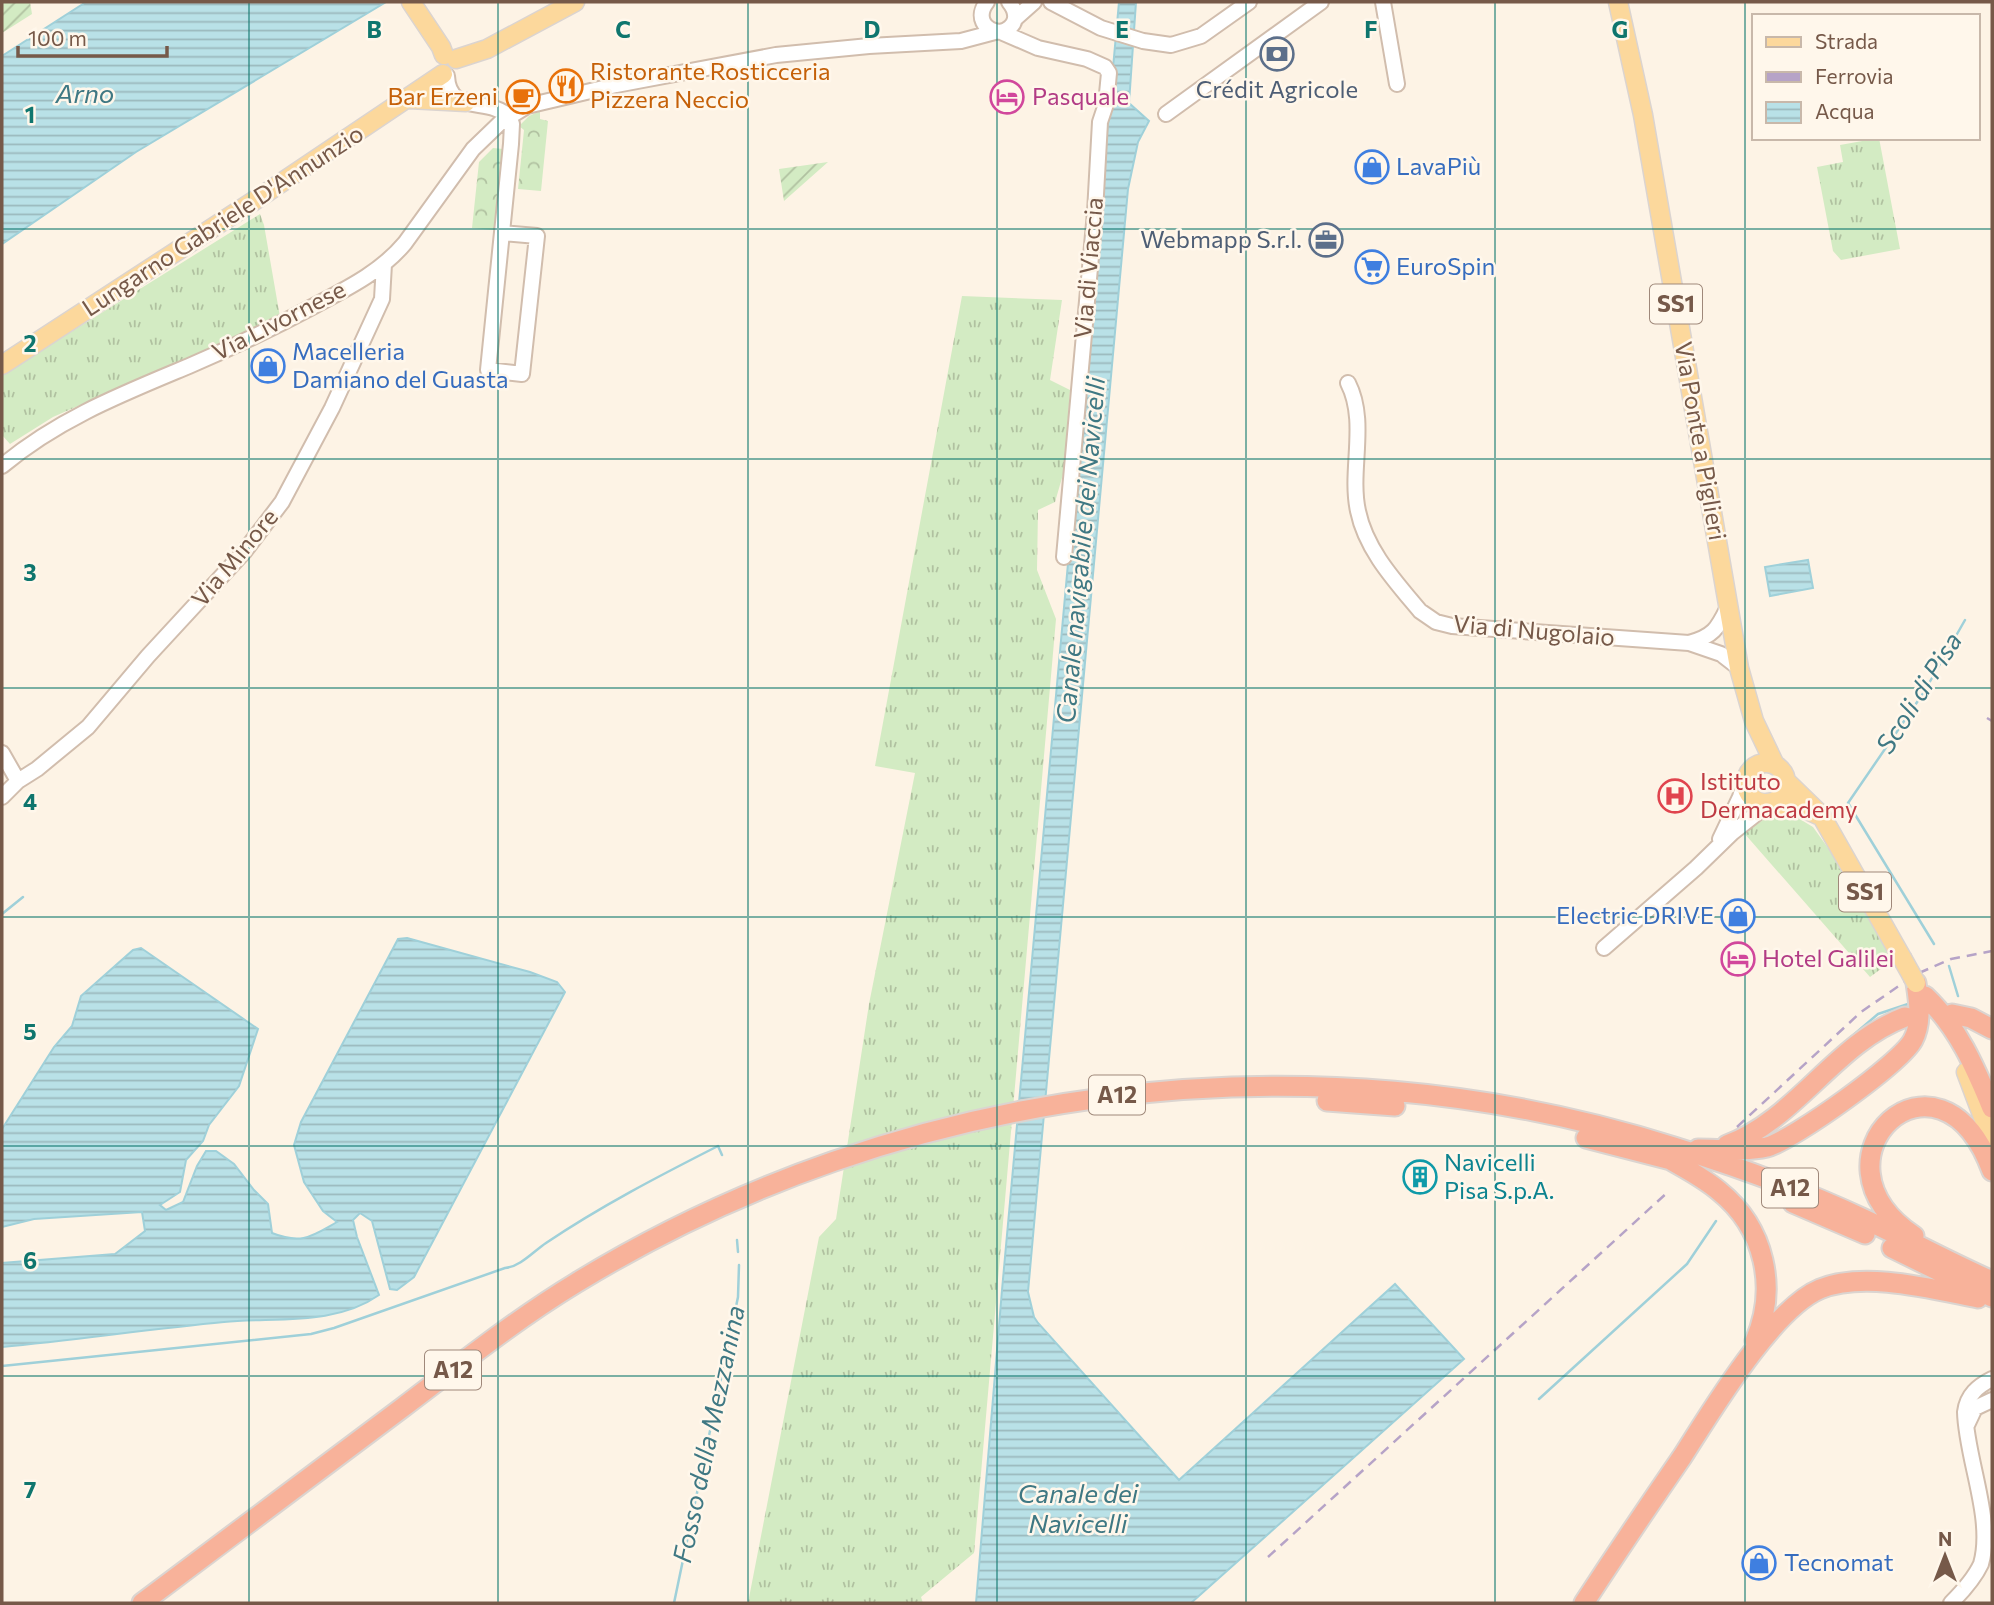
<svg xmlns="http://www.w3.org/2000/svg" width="1994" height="1605" viewBox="0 0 1994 1605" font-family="Commissioner,sans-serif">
  <defs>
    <pattern id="grass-tufts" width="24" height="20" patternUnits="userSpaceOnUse" patternTransform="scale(1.75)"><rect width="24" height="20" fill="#d3ebc3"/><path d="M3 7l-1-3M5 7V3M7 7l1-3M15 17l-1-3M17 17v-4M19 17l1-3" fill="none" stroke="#b0c1a0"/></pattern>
    <pattern id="forest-crowns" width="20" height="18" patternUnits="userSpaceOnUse" patternTransform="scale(1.75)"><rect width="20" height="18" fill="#d3ebc3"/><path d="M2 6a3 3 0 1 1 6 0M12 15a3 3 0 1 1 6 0" fill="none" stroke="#b0c1a0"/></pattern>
    <pattern id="garden-furrows" width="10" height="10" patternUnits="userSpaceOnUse" patternTransform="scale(1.75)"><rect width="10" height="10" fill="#d3ebc3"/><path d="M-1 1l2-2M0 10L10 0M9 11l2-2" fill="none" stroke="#b0c1a0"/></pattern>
    <pattern id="water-rules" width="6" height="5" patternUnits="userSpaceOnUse" patternTransform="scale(1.75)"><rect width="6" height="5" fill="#b9e1e7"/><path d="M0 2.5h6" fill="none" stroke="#9bb9bd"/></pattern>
  </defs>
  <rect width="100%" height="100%" fill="#fdf3e5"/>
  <path fill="url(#grass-tufts)" d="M1879 138 1900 249 1841 260 1833 251 1817 167 1843 162 1840 145Z
    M260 214 264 225 280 317 53 417 10 444 2 435V375Z
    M962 296 1062 300 1050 380 1070 390 1064 471 1055 502 1038 510 1037 570 1056 619 974 1553 921 1597 923 1603H748L819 1237 836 1219 869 1004 915 773 875 766Z
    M1782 814 1798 818 1813 827 1836 859 1893 960 1870 977 1744 833 1769 816Z"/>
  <path fill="url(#forest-crowns)" d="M540 111V119L548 121 541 191 518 189 524 130 519 126 529 116Z
    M493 148 503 149 494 230 472 228 479 162Z"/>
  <path fill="url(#garden-furrows)" d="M2 2H30L32 14 2 33Z
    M828 162 784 201 779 169Z"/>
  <path fill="url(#water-rules)" stroke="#9fd0d9" stroke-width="2" d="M86 2H386L136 152 2 244V56Z
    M1119 2H1136L1129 103 1149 121 1138 142 1128 189 1039 1169 1028 1292 1034 1317 1038 1323 1179 1480 1395 1284 1464 1359 1191 1603H976L1002 1290Z
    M1808 560 1813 588 1770 596 1765 567Z
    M407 938 530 972 557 982 565 992 414 1277 397 1290 390 1289 372 1221 360 1213 353 1220 357 1237 379 1295C335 1326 276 1317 224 1322 150 1329 76 1340 2 1347V1263L115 1254 145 1231 142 1212 34 1219 2 1227V1129L54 1047 72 1026 81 996 133 950 141 948 258 1029 239 1086 209 1125 203 1141 186 1160 180 1192 160 1205 166 1210 183 1202 197 1166 206 1151H216L234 1164 254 1190 268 1204 272 1233C302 1245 312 1236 337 1222L323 1211 304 1182 294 1145 301 1122 398 939Z"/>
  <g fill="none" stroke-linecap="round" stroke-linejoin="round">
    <path stroke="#9fd0d9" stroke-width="2.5" d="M2 914 23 897
      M1934 944 1848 803 1924 692 1965 620
      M1949 966 1958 996
      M1851 1037 1878 1014 1908 1004
      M737 1240 738 1252
      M2 1366 311 1334 334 1328 505 1268C520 1267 534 1251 546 1243 601 1206 659 1176 718 1146L722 1155
      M1539 1399 1687 1264 1716 1221
      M674 1603 738 1297 739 1265"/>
    <defs>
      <path id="minor" d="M987 2C976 16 983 31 1001 32 1017 27 1019 14 1009 2
        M1051 2 1101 28 1143 41 1171 45 1201 36 1249 2
        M1383 2 1397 84
        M1016 18 1034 2
        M1001 32 1038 48 1087 59 1105 67 1109 73 1106 104 1100 122 1095 212 1064 557
        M447 76C449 115 487 97 509 116
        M1166 114 1321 2
        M502 233 537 236 522 374 488 370 511 144 512 124 509 116
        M1348 383C1368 422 1349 470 1358 511 1366 550 1395 581 1420 611L1436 622 1452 626 1689 643 1721 654 1739 668
        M2 466C58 419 122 394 189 366 231 348 273 328 314 306 346 289 381 272 405 243L473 149 501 122 527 106 616 85 776 55 869 46 961 41 995 32
        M1689 643C1715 636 1718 627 1729 605
        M2 753 18 781
        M2 797 18 781 37 769 88 727 148 656 244 552 282 502 332 408 382 299 384 264
        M1720 839 1740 797 1745 780
        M1604 948 1696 868 1732 833 1770 803
        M1967 1425 1975 1408 1992 1400
        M1951 1603C1963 1591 1974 1579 1981 1564 1994 1519 1966 1458 1965 1412 1967 1395 1978 1386 1992 1379"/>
      <path id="major" d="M411 2 441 47 444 55
        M1618 2 1643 115 1739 668 1754 721 1775 765
        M456 59 487 49 575 2
        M409 99 466 102
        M2 365 263 195 443 74
        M1746 783a20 20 0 1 1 40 0a20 20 0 1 1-40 0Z
        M1786 781 1821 815 1902 958
        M1770 803 1807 810 1818 815
        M1966 1072 1992 1141"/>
      <path id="highway" d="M1925 996C1958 1027 1975 1067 1992 1108
        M1952 1014 1971 1018 1992 1029
        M1327 1101 1395 1106
        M1586 1138 1679 1162
        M1727 1145C1797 1119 1835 1043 1905 1017
        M1698 1149C1720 1149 1745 1152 1767 1147 1793 1140 1901 1063 1913 1040 1922 1023 1919 1002 1916 983
        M1669 1159C1686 1169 1704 1178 1719 1191 1765 1228 1778 1288 1755 1341
        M1793 1203 1865 1234
        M1914 1236C1799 1159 1939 1027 1992 1171
        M1892 1248 1992 1297
        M142 1603C229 1538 315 1473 402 1408 459 1365 515 1320 576 1283 901 1084 1309 1031 1674 1147 1738 1167 1803 1190 1864 1219 1907 1239 1949 1262 1992 1281
        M1584 1603C1616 1554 1649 1505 1682 1457 1711 1412 1772 1309 1820 1289 1864 1271 1932 1289 1978 1298"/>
    </defs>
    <use href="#minor" stroke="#d1bdad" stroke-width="18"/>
    <use href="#major" stroke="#dbd4d0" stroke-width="21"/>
    <use href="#highway" stroke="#dbd4d0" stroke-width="23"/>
    <use href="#minor" stroke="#fff" stroke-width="14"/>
    <use href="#major" stroke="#fcd89c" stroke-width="18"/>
    <use href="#highway" stroke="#f8b29a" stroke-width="19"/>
    <path stroke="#b6a3c7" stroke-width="2.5" stroke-dasharray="10 7" stroke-linecap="butt" d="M1987 718 1992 721
      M1919 973 1951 959 1992 951
      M1737 1127 1861 1012 1906 981
      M1268 1557 1669 1191"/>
    <defs>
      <path id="major-bridge" d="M1902 958 1916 983"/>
    </defs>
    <use href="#major-bridge" stroke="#dbd4d0" stroke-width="21" stroke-linecap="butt"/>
    <use href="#major-bridge" stroke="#fcd89c" stroke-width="18"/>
  </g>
  <path fill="none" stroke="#0f766e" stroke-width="2" stroke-opacity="0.55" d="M249 2V1603M498 2V1603M748 2V1603M997 2V1603M1246 2V1603M1495 2V1603M1745 2V1603M2 229H1992M2 459H1992M2 688H1992M2 917H1992M2 1146H1992M2 1376H1992"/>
  <defs>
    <symbol id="bank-ring" viewBox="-11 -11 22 22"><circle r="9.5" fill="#fff7eb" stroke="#5c6f8a" stroke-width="1.5"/><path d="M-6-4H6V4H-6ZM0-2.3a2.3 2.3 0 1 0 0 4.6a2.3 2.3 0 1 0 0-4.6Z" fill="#5c6f8a"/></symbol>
    <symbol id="restaurant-ring" viewBox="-11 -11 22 22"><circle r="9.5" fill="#fff7eb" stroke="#e8710a" stroke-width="1.5"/><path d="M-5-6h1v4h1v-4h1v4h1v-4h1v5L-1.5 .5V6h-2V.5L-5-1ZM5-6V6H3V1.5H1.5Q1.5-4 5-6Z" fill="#e8710a"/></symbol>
    <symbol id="cafe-ring" viewBox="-11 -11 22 22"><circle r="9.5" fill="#fff7eb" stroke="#e8710a" stroke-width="1.5"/><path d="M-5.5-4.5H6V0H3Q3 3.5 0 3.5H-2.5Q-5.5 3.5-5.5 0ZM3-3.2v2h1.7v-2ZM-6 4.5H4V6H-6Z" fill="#e8710a"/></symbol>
    <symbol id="hotel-ring" viewBox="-11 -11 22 22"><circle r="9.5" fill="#fff7eb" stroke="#d1479c" stroke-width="1.5"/><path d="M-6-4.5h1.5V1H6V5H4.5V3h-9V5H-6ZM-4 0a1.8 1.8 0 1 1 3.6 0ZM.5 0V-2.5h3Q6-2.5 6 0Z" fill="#d1479c"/></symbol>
    <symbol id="shop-ring" viewBox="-11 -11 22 22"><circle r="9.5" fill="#fff7eb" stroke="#3f7fe0" stroke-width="1.5"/><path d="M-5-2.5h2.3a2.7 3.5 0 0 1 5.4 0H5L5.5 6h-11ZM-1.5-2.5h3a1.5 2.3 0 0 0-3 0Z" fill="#3f7fe0"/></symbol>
    <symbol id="office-ring" viewBox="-11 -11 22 22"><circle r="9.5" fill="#fff7eb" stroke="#5c6f8a" stroke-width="1.5"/><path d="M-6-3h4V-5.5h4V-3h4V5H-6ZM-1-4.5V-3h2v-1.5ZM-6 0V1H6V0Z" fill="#5c6f8a"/></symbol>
    <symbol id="supermarket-ring" viewBox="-11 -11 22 22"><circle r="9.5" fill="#fff7eb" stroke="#3f7fe0" stroke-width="1.5"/><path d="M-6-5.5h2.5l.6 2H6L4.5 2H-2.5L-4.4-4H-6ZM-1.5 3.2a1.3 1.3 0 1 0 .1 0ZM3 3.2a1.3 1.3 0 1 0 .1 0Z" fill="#3f7fe0"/></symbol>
    <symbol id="hospital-ring" viewBox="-11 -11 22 22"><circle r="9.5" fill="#fff7eb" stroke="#e0444e" stroke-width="1.5"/><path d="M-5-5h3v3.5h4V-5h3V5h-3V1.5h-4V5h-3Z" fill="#e0444e"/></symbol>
    <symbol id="building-ring" viewBox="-11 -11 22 22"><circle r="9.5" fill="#fff7eb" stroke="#0f9aa8" stroke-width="1.5"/><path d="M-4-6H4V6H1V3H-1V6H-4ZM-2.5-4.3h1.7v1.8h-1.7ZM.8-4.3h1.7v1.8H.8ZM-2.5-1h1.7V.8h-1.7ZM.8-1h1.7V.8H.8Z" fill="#0f9aa8"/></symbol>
  </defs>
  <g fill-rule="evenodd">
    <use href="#bank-ring" x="1258" y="35" width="38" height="38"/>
    <use href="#restaurant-ring" x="547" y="67" width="38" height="38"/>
    <use href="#cafe-ring" x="504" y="78" width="38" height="38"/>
    <use href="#hotel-ring" x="988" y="78" width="38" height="38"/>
    <use href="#shop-ring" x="1353" y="148" width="38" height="38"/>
    <use href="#office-ring" x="1307" y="221" width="38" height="38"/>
    <use href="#supermarket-ring" x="1353" y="248" width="38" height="38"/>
    <use href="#shop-ring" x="249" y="347" width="38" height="38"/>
    <use href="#hospital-ring" x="1656" y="777" width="38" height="38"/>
    <use href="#shop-ring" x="1719" y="897" width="38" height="38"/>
    <use href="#hotel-ring" x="1719" y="940" width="38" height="38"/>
    <use href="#building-ring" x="1401" y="1158" width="38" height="38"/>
    <use href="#shop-ring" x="1740" y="1544" width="38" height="38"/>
  </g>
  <g text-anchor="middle" stroke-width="5" stroke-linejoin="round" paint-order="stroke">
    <g fill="#fff7eb" stroke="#9f887a" stroke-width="2">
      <rect x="1650" y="284.5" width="52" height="39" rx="5"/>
      <rect x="1839" y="872.5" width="52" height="39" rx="5"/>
      <rect x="1089" y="1075.5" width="56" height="39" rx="5"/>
      <rect x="1762" y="1168.5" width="56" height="39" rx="5"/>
      <rect x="425" y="1350.5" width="56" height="39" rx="5"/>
    </g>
    <g font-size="23" font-weight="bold" fill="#765949">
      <text x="1676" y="312">SS1</text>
      <text x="1865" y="900">SS1</text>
      <text x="1117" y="1103">A12</text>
      <text x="1790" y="1196">A12</text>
      <text x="453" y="1378">A12</text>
    </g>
    <g font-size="24" fill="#c56008" stroke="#fff7eb" text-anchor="start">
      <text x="590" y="80">Ristorante Rosticceria<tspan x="590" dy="28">Pizzera Neccio</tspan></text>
      <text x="498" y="105" text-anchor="end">Bar Erzeni</text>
    </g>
    <g font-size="24" fill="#4e5e75" stroke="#fff7eb">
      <text x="1277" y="98">Crédit Agricole</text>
      <text x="1302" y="248" text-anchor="end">Webmapp S.r.l.</text>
    </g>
    <g font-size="24" fill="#b23c85" stroke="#fff7eb" text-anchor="start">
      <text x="1032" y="105">Pasquale</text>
      <text x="1762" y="967">Hotel Galilei</text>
    </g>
    <g font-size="24" fill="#366cbe" stroke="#fff7eb" text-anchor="start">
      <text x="1396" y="175">LavaPiù</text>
      <text x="1396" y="275">EuroSpin</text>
      <text x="292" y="360">Macelleria<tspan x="292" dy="28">Damiano del Guasta</tspan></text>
      <text x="1714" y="924" text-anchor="end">Electric DRIVE</text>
      <text x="1784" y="1571">Tecnomat</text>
    </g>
    <g font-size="24" fill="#765949" stroke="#fff7eb">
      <text transform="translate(223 221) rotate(-33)" y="8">Lungarno Gabriele D'Annunzio</text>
      <text transform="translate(1089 268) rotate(-85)" y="8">Via di Viaccia</text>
      <text transform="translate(279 321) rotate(-27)" y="8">Via Livornese</text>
      <text transform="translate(1700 441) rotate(80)" y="8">Via Ponte a Piglieri</text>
      <text transform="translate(235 558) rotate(-50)" y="8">Via Minore</text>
      <text transform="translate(1534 631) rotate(5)" y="8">Via di Nugolaio</text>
    </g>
    <g font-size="24" fill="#be3a42" stroke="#fff7eb" text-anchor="start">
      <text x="1700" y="790">Istituto<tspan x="1700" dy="28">Dermacademy</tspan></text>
    </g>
    <g font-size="24" fill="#0d838f" stroke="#fff7eb" text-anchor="start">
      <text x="1444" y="1171">Navicelli<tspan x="1444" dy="28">Pisa S.p.A.</tspan></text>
    </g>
    <g font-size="26" font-style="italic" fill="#3f7883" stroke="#fff7eb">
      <text x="85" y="103">Arno</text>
      <text transform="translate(1081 550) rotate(-85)" y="9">Canale navigabile dei Navicelli</text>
      <text transform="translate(1919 693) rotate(-58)" y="9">Scoli di Pisa</text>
      <text transform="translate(709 1434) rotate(-78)" y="9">Fosso della Mezzanina</text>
      <text x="1078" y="1503">Canale dei<tspan x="1078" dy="30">Navicelli</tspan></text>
    </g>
  </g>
  <g font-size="23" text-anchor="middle" font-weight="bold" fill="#0f766e" stroke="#fff7eb" stroke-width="5" stroke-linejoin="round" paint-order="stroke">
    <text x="374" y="38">B</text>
    <text x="623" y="38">C</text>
    <text x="872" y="38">D</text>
    <text x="1122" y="38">E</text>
    <text x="1371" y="38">F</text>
    <text x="1620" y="38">G</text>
    <text x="30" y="123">1</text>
    <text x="30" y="352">2</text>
    <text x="30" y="581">3</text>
    <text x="30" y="810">4</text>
    <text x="30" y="1040">5</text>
    <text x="30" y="1269">6</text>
    <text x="30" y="1498">7</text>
  </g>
  <rect width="1994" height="1605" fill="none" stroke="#765949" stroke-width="7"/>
  <rect x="1752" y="14" width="228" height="126" fill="#fff7eb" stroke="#c8b8aa" stroke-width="2"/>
  <rect x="1766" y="37" width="35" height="10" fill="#fcd89c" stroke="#c8b8aa" stroke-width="2"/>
  <text x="1815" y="49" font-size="21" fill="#765949">Strada</text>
  <rect x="1766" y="72" width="35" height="10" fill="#b6a3c7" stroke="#c8b8aa" stroke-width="2"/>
  <text x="1815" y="84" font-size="21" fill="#765949">Ferrovia</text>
  <rect x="1766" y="102" width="35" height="21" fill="url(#water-rules)" stroke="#c8b8aa" stroke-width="2"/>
  <text x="1815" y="119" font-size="21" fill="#765949">Acqua</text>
  <g transform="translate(1945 1556)" stroke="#fff7eb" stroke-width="5" paint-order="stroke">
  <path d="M0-5L12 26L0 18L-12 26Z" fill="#765949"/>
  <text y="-10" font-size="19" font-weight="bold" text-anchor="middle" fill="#765949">N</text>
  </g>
  <path d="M18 46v10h149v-10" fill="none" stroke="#765949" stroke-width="3.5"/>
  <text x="28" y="46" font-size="21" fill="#765949" stroke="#fff7eb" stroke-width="5" paint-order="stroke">100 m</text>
</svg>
